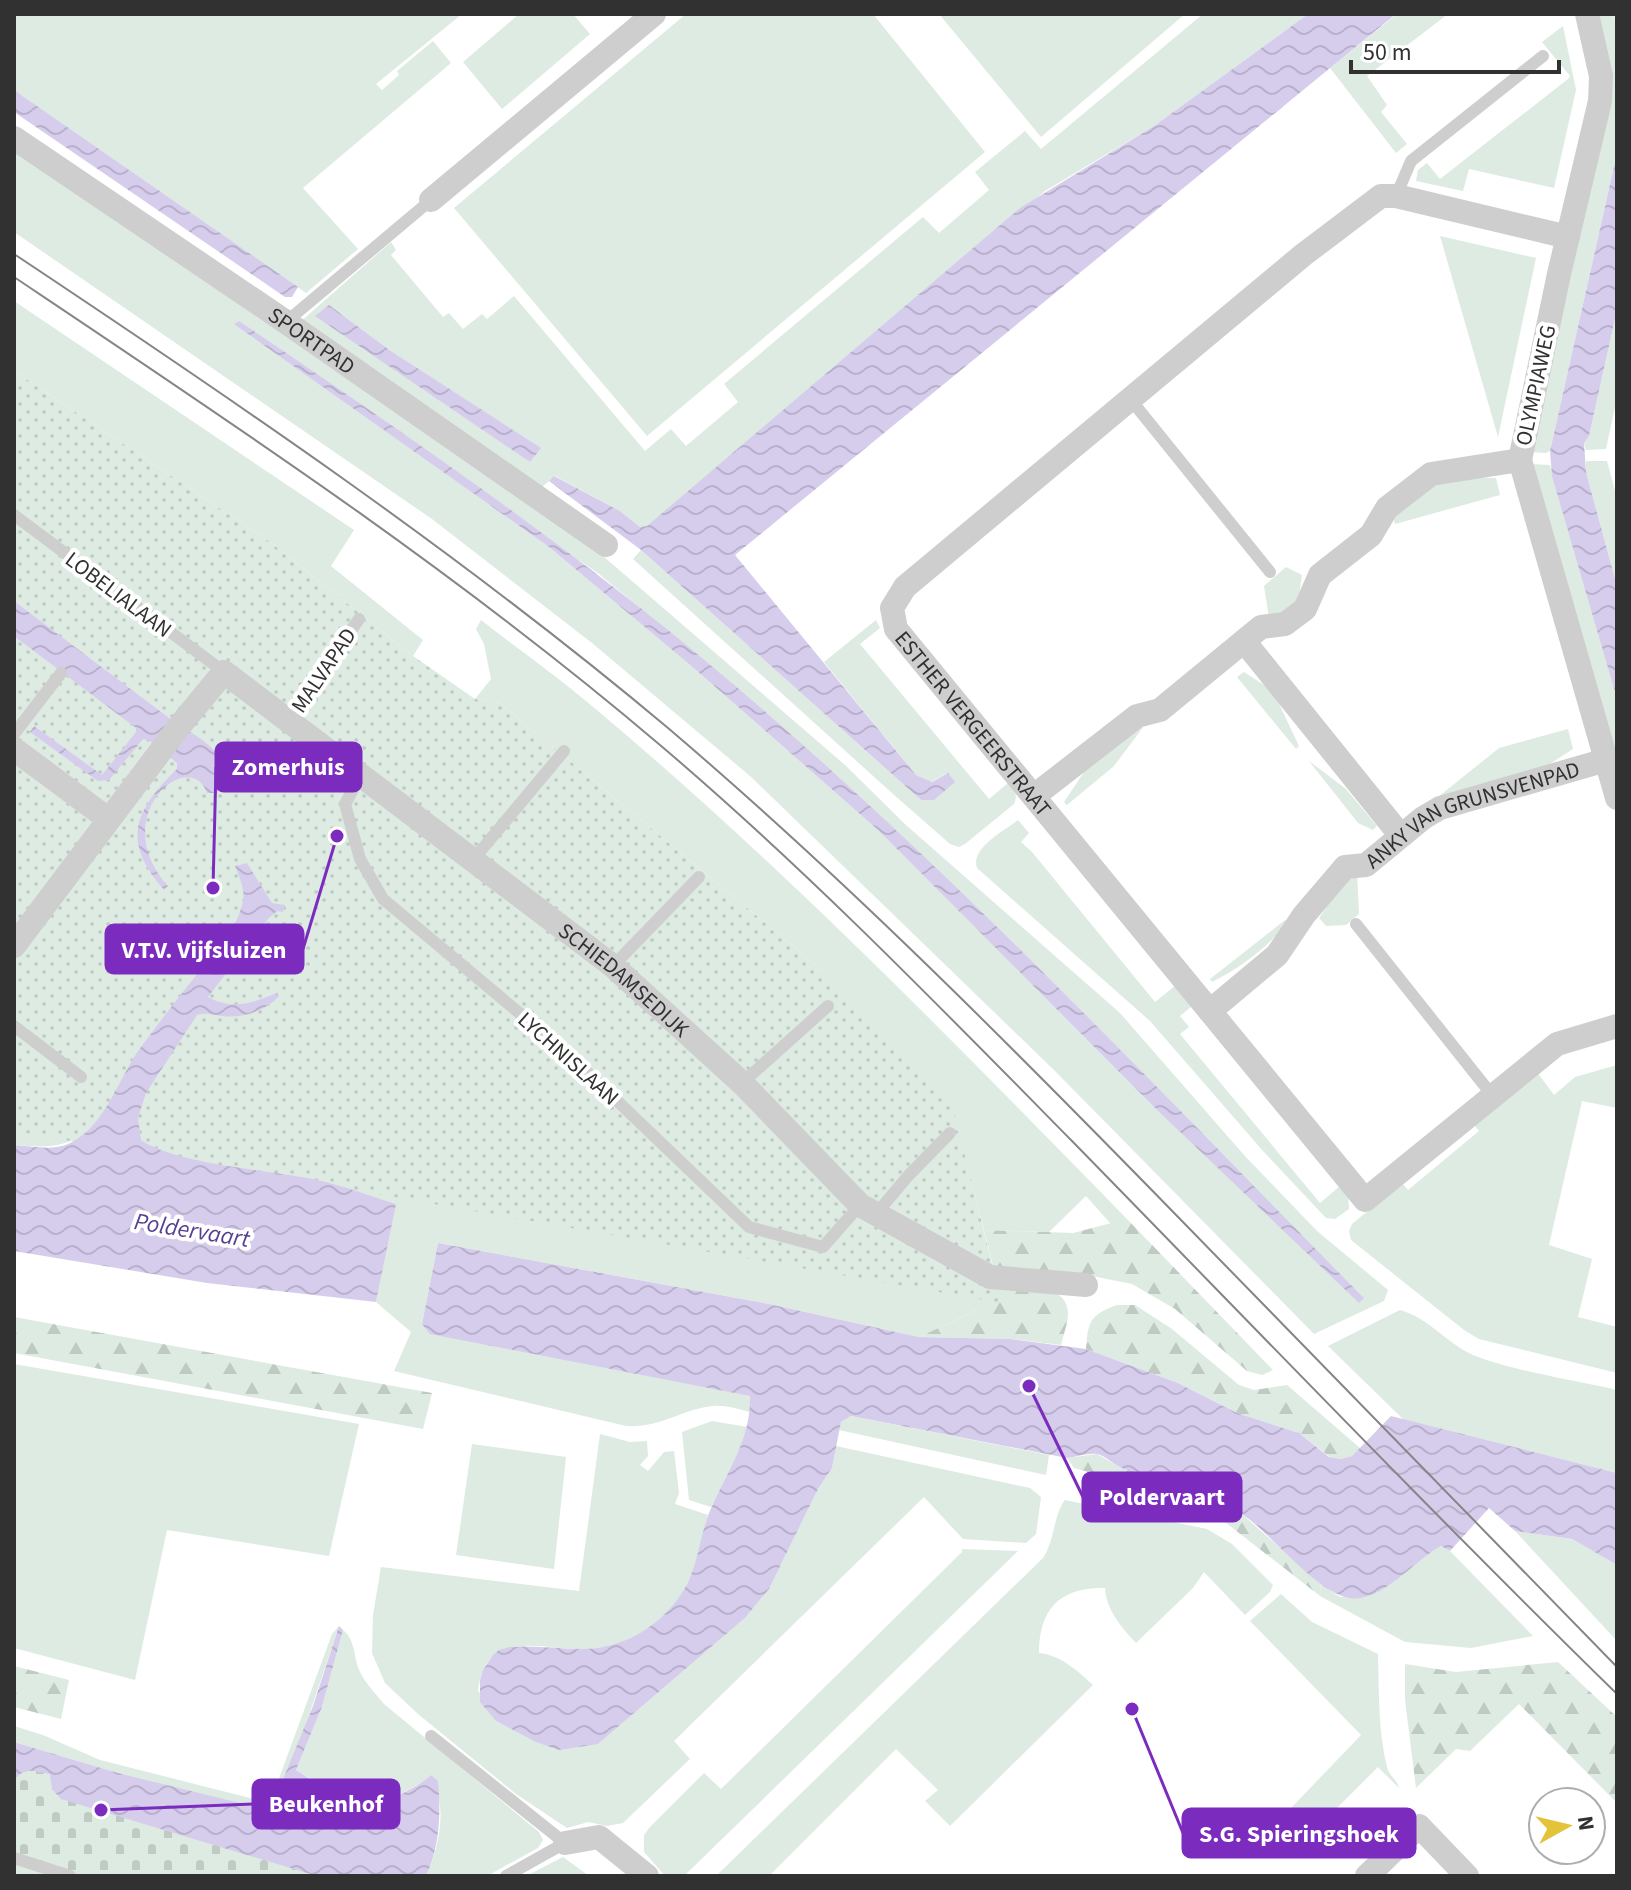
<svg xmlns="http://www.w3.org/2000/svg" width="1631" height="1890" viewBox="0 0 1631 1890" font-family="'Source Sans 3',sans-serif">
  <defs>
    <pattern id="forest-firs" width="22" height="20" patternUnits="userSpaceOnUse" patternTransform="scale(2)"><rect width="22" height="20" fill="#ddebe2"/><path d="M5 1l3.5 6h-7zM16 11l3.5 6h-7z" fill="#becac2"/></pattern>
    <pattern id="cemetery-stones" width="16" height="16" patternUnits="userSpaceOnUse" patternTransform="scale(2)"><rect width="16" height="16" fill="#ddebe2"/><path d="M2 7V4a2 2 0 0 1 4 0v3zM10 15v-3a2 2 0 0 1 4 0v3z" fill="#becac2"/></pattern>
    <pattern id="garden-dots" width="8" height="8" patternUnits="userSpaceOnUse" patternTransform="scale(2)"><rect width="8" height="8" fill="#ddebe2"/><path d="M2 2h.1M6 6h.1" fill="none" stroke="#becac2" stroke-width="1.8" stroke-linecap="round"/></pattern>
    <pattern id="water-waves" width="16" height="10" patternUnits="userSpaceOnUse" patternTransform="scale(2)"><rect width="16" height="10" fill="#d6cded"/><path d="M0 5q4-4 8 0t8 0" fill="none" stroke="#b8b0cc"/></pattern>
  </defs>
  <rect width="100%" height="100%" fill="#fff"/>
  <path fill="#ddebe2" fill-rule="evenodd" d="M14 14H462L376 84 382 90 399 75 397 71 433 41 451 63 303 188 358 249 306 293 14 90Z
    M519 14H573L590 34 502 109 463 62Z
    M686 14H873L985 152 647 436 454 208Z
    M939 14H1185L1041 137Z
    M1203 14H1308L1154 126 1045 191 647 527H640L620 511 555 476 542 487 530 478 507 466 299 323 391 242 396 250 391 255 443 317 449 313 463 329 482 314 487 319 514 296 645 451 671 429 686 446 738 402 724 384 923 217 939 233 989 190 975 172 1025 131 1041 149ZM329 305 391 351 540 448 530 462Z
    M1397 14H1448L1367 76 1387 105 1381 112 1407 144 1396 153 1330 68Z
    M1596 14H1614L1617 30V153L1550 451 1546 453 1529 452 1610 94Z
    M1563 26 1576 90 1554 188 1469 169 1463 191 1416 181 1418 170 1427 163 1440 179 1568 79 1570 76 1542 42Z
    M14 147 588 543 845 765 906 825 1120 1013 1244 1155 1317 1231 1388 1290 1384 1301 1314 1334 1054 1070 750 776 592 643 432 519 14 232ZM235 324 599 574 768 714 993 924 1364 1298 1155 1108 878 830 696 670 549 547Z
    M1440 236 1536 258 1498 437Z
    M14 301 354 530 331 566 423 640 413 656 270 542 14 371Z
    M1617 310V398L1606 449 1586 450 1584 443 1589 436Z
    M1586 461H1607L1617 498V586L1586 472Z
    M1530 464 1550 465 1617 699V768Z
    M1456 477 1496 478 1500 495 1395 524 1392 514 1435 482Z
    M641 550 921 800 947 773 931 782 916 775 824 662 876 620 880 628 860 644 989 799 1008 783C1015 791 1018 794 1014 804L965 844 959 847 950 844 893 794 633 559Z
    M1286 567 1302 575 1298 603 1280 617 1269 618 1264 586Z
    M481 620C518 649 557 676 592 706 782 865 954 1042 1127 1219L1111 1224 1086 1196 1049 1232 984 1230 953 1112 822 970 500 703 475 699 491 679 484 644 476 629Z
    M1244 672 1273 691 1299 746 1296 749 1237 677Z
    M1144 726 1114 766 1067 805 1064 802 1088 766Z
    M1568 729 1573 749 1545 767 1438 797 1499 748Z
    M1309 761 1346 789 1377 826 1373 830 1358 823Z
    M1018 820 1029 833 1021 842 1032 852 1155 1002 1175 986 1192 1006 1180 1016 1189 1027 1180 1034 1320 1203 1340 1186 1348 1195 1349 1209 1335 1219 1326 1218 1263 1151 1150 1021 977 868C970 848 1004 831 1018 820Z
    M1357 872 1359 914 1346 925 1326 926 1319 918 1350 873Z
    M1285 920 1288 923C1266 948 1242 967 1212 982L1210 979Z
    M14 961 989 1298 975 1311 919 1337 769 1304 438 1243 422 1324 750 1396V1412C738 1409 725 1405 713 1406 681 1409 662 1428 626 1426L394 1371 411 1332 376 1302 395 1204 83 1135C60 1149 40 1147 14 1145Z
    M1617 1065V1108L1582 1101 1549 1245 1592 1259 1578 1317 1617 1327V1373L1479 1339 1464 1330 1351 1240 1349 1231 1352 1224 1402 1183 1408 1190 1479 1131 1474 1125 1537 1072 1554 1095 1575 1077Z
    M1400 1310C1429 1318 1446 1343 1473 1355 1513 1371 1574 1380 1617 1390V1473L1404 1420 1328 1346Z
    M14 1364 359 1424 329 1556 167 1530 135 1680 14 1648Z
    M851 1416 1049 1455 1046 1475 839 1430 841 1422Z
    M712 1421 747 1427 738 1457 711 1507 689 1500 682 1432Z
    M600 1434 630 1442 647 1441 648 1456 640 1465 648 1471 664 1452 674 1451 679 1493 675 1504 708 1515C699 1548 693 1586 669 1611 648 1633 618 1647 587 1649 542 1651 488 1626 478 1690L496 1721 515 1730 598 1744 745 1618 769 1589 818 1489 832 1468 836 1446 1030 1488 1041 1497 1036 1534 1026 1543 963 1539 924 1497 674 1741 690 1759 623 1823 607 1826 588 1822 567 1828 516 1794 418 1714 385 1683 372 1653 373 1615 381 1567 579 1591Z
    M472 1444 566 1457 554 1569 456 1555Z
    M1065 1500 1207 1529 1232 1544 1273 1585 1270 1592 1245 1615 1204 1572 1193 1588 1136 1643C1121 1627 1106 1609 1105 1588 1060 1587 1039 1609 1039 1653 1060 1655 1077 1670 1093 1685L950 1826 925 1801 938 1790 896 1749 769 1876H716L1043 1558C1055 1540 1053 1516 1065 1500Z
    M1515 1531 1572 1539 1617 1565V1641Z
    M1441 1546 1450 1551 1533 1636 1471 1648 1405 1642 1320 1596 1321 1584 1340 1597 1376 1593 1424 1556Z
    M962 1549 1018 1551 684 1876H665L644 1852V1835L650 1827 704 1773 721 1789 962 1552Z
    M1281 1594 1312 1622 1378 1654C1379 1691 1378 1731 1387 1767 1389 1776 1397 1779 1399 1788L1378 1767 1314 1831 1292 1807 1361 1735 1250 1621Z
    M339 1626 304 1730 272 1806 267 1811 118 1773 14 1742V1726L43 1735 100 1760 270 1803 332 1634Z
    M343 1630C356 1640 353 1657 360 1672 366 1684 376 1694 384 1704L539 1832 543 1840 538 1848 487 1876H426C436 1855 444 1823 439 1800 438 1792 433 1783 431 1775 411 1791 379 1808 352 1802 337 1799 311 1778 296 1770L322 1707Z
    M563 1857 589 1876H526Z"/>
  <path fill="url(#forest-firs)" d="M1127 1219 1273 1370 1262 1375 1247 1371 1175 1309 1132 1284 1087 1275 993 1266 984 1230 1073 1233Z
    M999 1286C1021 1287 1068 1281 1068 1314 1068 1323 1063 1336 1061 1345L1011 1339 919 1337 975 1311Z
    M1117 1305H1135L1172 1329 1239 1385 1254 1390 1287 1385 1360 1448 1352 1456 1340 1459 1330 1457 1299 1433 1237 1413 1178 1383 1086 1349C1088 1321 1090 1315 1117 1305Z
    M14 1317 432 1393 423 1429 14 1353Z
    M1097 1454 1121 1468 1172 1480 1201 1492 1244 1516 1321 1584 1320 1596 1212 1512 1160 1492 1074 1468 1067 1458Z
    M1558 1662 1617 1717V1803L1519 1704 1470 1751 1456 1749 1416 1788 1405 1700V1664L1456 1672Z
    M14 1666 69 1680 61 1719 14 1707Z"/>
  <path fill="url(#cemetery-stones)" d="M14 1755 369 1876H14Z"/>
  <path fill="url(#garden-dots)" d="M14 371 270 542 413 656 475 699 500 703 822 970 954 1112 1002 1303 14 1131Z"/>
  <path fill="url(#water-waves)" d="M1308 14H1396L735 555 916 775 932 782 948 773 955 782 934 800H921L641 550 549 481 554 476 620 511 640 527 647 526 1020 208 1154 126Z
    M14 90 298 287 292 297H285L14 112Z
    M1617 153V310L1589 436 1584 443 1586 472 1617 586V699L1552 476 1550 451Z
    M329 305 391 351 541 448 530 462 315 316Z
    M239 321C421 444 603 569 769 715 978 897 1169 1101 1364 1298L1359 1303 1155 1108 878 830 696 670 549 547 234 324Z
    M14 601 173 721C190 732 238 757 224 784 223 787 219 790 217 793H207C190 745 105 816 168 886L164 890C121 841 134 811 177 769V763L150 741 143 739 109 780 98 781 30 732 34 726 102 775 136 732V728L14 636Z
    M247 863 272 903 285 905 283 912 277 911 268 919 208 997C232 1011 254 1002 277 993L279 996C267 1010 242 1019 223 1016 212 1015 208 1012 197 1015L146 1093 138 1118 141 1140C178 1165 271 1170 318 1180 344 1186 370 1196 396 1204L376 1302 207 1283 14 1251V1145C31 1146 52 1151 68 1144 106 1127 118 1078 141 1047 171 1006 203 967 234 927 246 897 247 896 235 866Z
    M438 1243 769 1304 919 1337 1011 1339 1086 1349 1178 1383 1237 1413 1299 1433 1329 1457 1340 1459 1352 1456 1391 1416 1617 1473V1565L1572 1539 1515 1531 1489 1508 1450 1551 1441 1546C1414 1561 1390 1593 1360 1598 1325 1605 1273 1534 1243 1515 1222 1501 1196 1488 1172 1480 1156 1475 1140 1473 1124 1469 1115 1466 1106 1456 1097 1454 1089 1453 1075 1457 1067 1458L851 1416 841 1422 832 1468 818 1489 769 1589 745 1618 598 1744 559 1750 536 1742 496 1721 480 1702V1680L483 1670 493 1655 499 1650 510 1647C535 1645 560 1649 584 1649 628 1648 669 1621 688 1582 699 1558 701 1530 712 1506 729 1469 751 1438 750 1396L430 1334 422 1324Z
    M339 1626 343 1630 322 1707 296 1770C312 1780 332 1795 350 1801 376 1810 412 1791 431 1775L438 1781C441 1813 440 1846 426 1876H317L61 1799 52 1789 50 1774C35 1772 24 1766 14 1781V1742L118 1773 268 1810 272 1806 313 1706Z"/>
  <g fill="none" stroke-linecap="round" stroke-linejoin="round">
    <path stroke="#cecece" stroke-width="12" d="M1396 196 1411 161 1543 56
      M286 322 431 200
      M1131 400 1270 572
      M14 515 224 672
      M288 722 359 619
      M14 734 61 673
      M360 777 345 804 360 859 383 899 566 1052 749 1227 823 1247 860 1205
      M473 860 564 751
      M1356 924 1492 1095
      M613 966 699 877
      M14 1026 81 1077
      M742 1083 828 1006
      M876 1214 908 1176 950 1133
      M431 1736 565 1843 506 1876
      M14 1858 70 1876"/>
    <g stroke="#cecece" stroke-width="24">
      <path d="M1587 14 1601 76 1600 101 1559 274 1520 460 1617 798"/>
      <path id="s1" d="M14 138 286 322 606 545"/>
      <path d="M431 200 654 14"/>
      <path id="s2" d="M1568 237 1396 196H1381L1303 255 905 587 892 608 896 629 1365 1200 1557 1044 1617 1026"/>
      <path d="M1244 641 1401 836"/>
      <path d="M14 749 108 819"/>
      <path d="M1034 796 1137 716 1160 710 1261 627 1285 624 1305 609 1320 575 1371 535 1387 508 1431 474 1520 460"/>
      <path id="s3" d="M14 946 181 724 224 672 613 966 742 1083 860 1205 990 1277 1086 1285"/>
      <path id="s4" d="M1210 1011 1277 955 1304 915 1345 867 1366 865 1423 818 1440 808 1606 760"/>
      <path d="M565 1843 599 1837 647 1876"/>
      <path d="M1367 1876 1419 1826 1467 1876"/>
    </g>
    <path stroke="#868686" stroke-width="2" d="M14 254C238 403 462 555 668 728 849 882 1015 1050 1181 1220 1326 1369 1471 1518 1617 1667
      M14 277C235 425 457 572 660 745 805 868 938 1005 1072 1141 1253 1326 1432 1513 1617 1694"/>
  </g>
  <g text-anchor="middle" stroke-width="8" stroke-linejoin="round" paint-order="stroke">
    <g font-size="22" fill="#313131" stroke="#fff">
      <text dy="8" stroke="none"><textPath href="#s1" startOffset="360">SPORTPAD</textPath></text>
      <text transform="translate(1535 385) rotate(-78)" y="8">OLYMPIAWEG</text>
      <text transform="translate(119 594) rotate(37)" y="8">LOBELIALAAN</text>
      <text transform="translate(323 670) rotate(-56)" y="8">MALVAPAD</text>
      <text dy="8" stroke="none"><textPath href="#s2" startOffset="976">ESTHER VERGEERSTRAAT</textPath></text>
      <text dy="8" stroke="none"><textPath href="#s4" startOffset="340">ANKY VAN GRUNSVENPAD</textPath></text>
      <text dy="8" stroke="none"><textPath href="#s3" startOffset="850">SCHIEDAMSEDIJK</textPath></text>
      <text transform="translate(569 1058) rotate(42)" y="8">LYCHNISLAAN</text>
    </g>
    <g font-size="24" font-style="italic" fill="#563f93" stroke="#fff">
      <text transform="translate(192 1230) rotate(9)" y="8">Poldervaart</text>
    </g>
  </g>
  <path fill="none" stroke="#7b2cbf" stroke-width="3" d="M213 888L216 767M337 836L303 949M1029 1386L1083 1497M101 1810L253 1804M1132 1709L1183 1833"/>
  <g fill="#7b2cbf" stroke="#fff" stroke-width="3">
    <circle cx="213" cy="888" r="8"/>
    <circle cx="337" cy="836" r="8"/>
    <circle cx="1029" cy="1386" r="8"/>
    <circle cx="101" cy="1810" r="8"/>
    <circle cx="1132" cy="1709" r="8"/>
  </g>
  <g fill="#7b2cbf" stroke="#7b2cbf" stroke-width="3">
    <rect x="216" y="743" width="145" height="48" rx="8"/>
    <rect x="106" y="925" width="197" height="48" rx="8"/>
    <rect x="1083" y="1473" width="158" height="48" rx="8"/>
    <rect x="253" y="1780" width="146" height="48" rx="8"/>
    <rect x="1183" y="1809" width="232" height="48" rx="8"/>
  </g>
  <g font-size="24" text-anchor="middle" font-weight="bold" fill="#fff">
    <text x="288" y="775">Zomerhuis</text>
    <text x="204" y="958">V.T.V. Vijfsluizen</text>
    <text x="1162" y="1505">Poldervaart</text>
    <text x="326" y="1812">Beukenhof</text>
    <text x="1299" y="1842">S.G. Spieringshoek</text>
  </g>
  <rect width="1631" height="1890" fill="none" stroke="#313131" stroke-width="32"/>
  <g transform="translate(1567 1826) rotate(82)"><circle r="38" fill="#ffffff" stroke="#adadad" stroke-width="2"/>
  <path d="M0-6L14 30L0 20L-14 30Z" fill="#e3c339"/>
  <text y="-12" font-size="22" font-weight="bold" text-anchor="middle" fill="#313131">N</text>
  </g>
  <path d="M1351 60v12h208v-12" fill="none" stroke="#313131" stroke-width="4"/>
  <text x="1363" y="60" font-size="24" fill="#313131" stroke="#ffffff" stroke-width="6" paint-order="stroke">50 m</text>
</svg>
